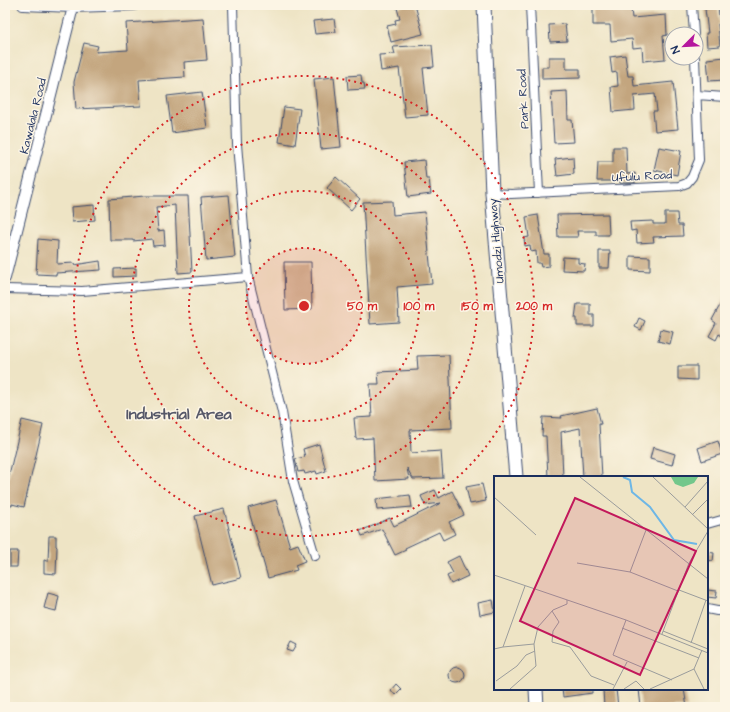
<svg xmlns="http://www.w3.org/2000/svg" width="730" height="712" viewBox="0 0 730 712" font-family="'Architects Daughter',sans-serif">
  <rect width="100%" height="100%" fill="#fcf5e5"/>
  <filter id="ink" filterUnits="userSpaceOnUse"><feTurbulence type="fractalNoise" baseFrequency=".025" numOctaves="2"/><feDisplacementMap in="SourceGraphic" scale="8" xChannelSelector="R" yChannelSelector="G"/><feConvolveMatrix kernelMatrix="1 2 1 2 8 2 1 2 1" color-interpolation-filters="sRGB"/></filter>
  <filter id="wash" filterUnits="userSpaceOnUse"><feTurbulence type="fractalNoise" baseFrequency=".012" numOctaves="4" result="noise"/><feDisplacementMap in="SourceGraphic" scale="16" xChannelSelector="R" yChannelSelector="G"/><feGaussianBlur stdDeviation="0.9" result="paint"/><feColorMatrix in="noise" values="0 0 0 0 0 0 0 0 0 0 0 0 0 0 0 0 0 1.4 0 .05"/><feComposite in="paint" operator="in"/></filter>
  <g filter="url(#wash)">
    <rect width="100%" height="100%" fill="#eee4c5"/>
    <g id="blocks">
      <path fill="#c3a57e" d="M406 5H415L423 34 391 42 387 26 396 24 395 20 400 19 397 8Z
        M718 7 720 24H718L720 46 707 47 706 33H708L705 9Z
        M593 8 631 9 632 18 666 15 667 35 663 36 665 59 643 61 642 47 633 48 632 39 611 41 610 25H593Z
        M203 18 207 60 184 62 185 77 139 80 141 106 76 109 74 82 84 43 98 46 96 52 128 50 126 23Z
        M334 19 336 32 315 34 313 21Z
        M565 24 567 41 550 42 549 25Z
        M432 45 434 67 423 68 428 115 405 117 399 68 381 71 379 55 395 54 393 47Z
        M625 55 628 76H633L634 86 673 82 678 129 655 131 653 111H657L655 94 634 96 635 110 613 112 611 87 618 86 617 72 612 73 610 57Z
        M549 57H566V69H580V78L542 79V67H549Z
        M725 57V80L709 81 707 59Z
        M361 75 362 83H364L365 89 348 90 347 76Z
        M334 77 341 147 321 149 314 79Z
        M567 91 568 120H572L574 142 554 143 551 92Z
        M202 92 207 128 172 133 167 96Z
        M284 107 300 109 295 145 279 142Z
        M613 147H626L627 174 635 173V183H620V181H597L598 162H613Z
        M659 147 681 151 677 175 654 170Z
        M573 157 574 174 557 176 555 159Z
        M424 160 426 179H429L431 194 408 197 404 162Z
        M336 177 360 199 351 210 327 188Z
        M229 195 235 257 206 260 201 197Z
        M145 196H188L192 272 178 273 175 205 156 207 158 231 164 230 165 245 153 246 152 239 133 241V240H110L109 199Z
        M392 201 393 215 425 212 432 284 397 287 399 322 370 324 363 202Z
        M94 205 95 220 72 222 71 207Z
        M665 213H677L678 225H682L683 236 653 237 654 242 637 243 636 230 631 231 630 222 653 221V224H665Z
        M608 214 609 235H596V231H577L578 237H558L557 215Z
        M538 215 544 254H549V266L541 267 540 263H537L536 251 531 252 530 245 525 246 524 238 529 237 526 217Z
        M38 239 58 241 57 264 74 263V265L100 261 101 270 56 273V275L36 274Z
        M599 251H610L609 268H599Z
        M630 256 650 257V271L630 270Z
        M563 257 578 258V263L585 264 584 271 562 270Z
        M284 262H311L312 309 285 310Z
        M136 268V276L114 277V269Z
        M725 296V338L719 334 716 340 709 336 716 323 712 320Z
        M577 304H590V315H594V326H577V318H575Z
        M639 318 645 321 641 330 635 327Z
        M661 329 673 332 670 344 658 341Z
        M449 355 452 428 410 430 411 453 441 451 443 478 413 479 407 468 409 479 375 481 373 438 356 439 354 418 372 417 370 384H379L378 372 418 370 417 356Z
        M678 366H697V380L678 379Z
        M597 408 601 424H599L602 477H583L580 428 561 432 563 477H548L546 436H542L543 417 562 418 561 416Z
        M22 420 43 425 24 507 12 504V506L5 505V492Z
        M718 441 722 454 702 461 698 448Z
        M319 444 326 471 317 474 316 471 305 474 304 471 298 472 295 459 305 457 303 449Z
        M653 447 675 454 672 465 650 459Z
        M482 484 486 501 470 504 466 487Z
        M435 490 439 498 452 491 464 515 449 522 455 534 443 540 439 532 405 548 406 550 395 555 382 529 362 536 360 531 375 525 390 518 394 526 441 503 425 505 421 496Z
        M410 495 412 507 377 510 376 499Z
        M276 500 290 547 298 544 305 561 295 565 297 570 268 578 248 508Z
        M224 509 241 578 212 585 195 516Z
        M49 536H56V546L57 547 56 574 44 573V560L48 561Z
        M10 551H18L17 567H10Z
        M707 552 714 553 713 561 707 560Z
        M459 556 468 576 451 584 447 576 453 573 447 562Z
        M707 590 717 591 716 598 707 597Z
        M48 593 59 596 56 611 44 608Z
        M493 600 495 612 480 615 478 603Z
        M291 642 297 645 293 652 287 650Z
        M449 675a8 8 0 1 1 16 0a8 8 0 1 1-16 0Z
        M396 684 401 689 395 695 391 690Z
        M562 689H592V693L563 697Z
        M603 689H616L618 707H604Z
        M639 689H684L687 707H641Z"/>
    </g>
  </g>
  <g filter="url(#ink)">
    <use href="#blocks" fill-opacity="0" stroke="#3b4a6d" stroke-width="1"/>
    <g fill="none" stroke-linecap="round" stroke-linejoin="round">
      <defs>
        <path id="minor" d="M233 5 237 144 248 277 282 412 293 481 315 556
          M530 5 539 193
          M692 5 694 34
          M697 95 725 97
          M492 193 511 194 679 186 687 183 692 177 699 160 695 58
          M5 289 82 291 248 277
          M707 524 725 519
          M707 609 717 611H725"/>
        <path id="tertiary" d="M23 5 73 7 134 5
          M5 278 73 7"/>
        <path id="trunk" d="M484 5 492 193 516 477
          M536 689 537 707"/>
      </defs>
      <use href="#minor" stroke="#3b4a6d" stroke-width="10"/>
      <use href="#tertiary" stroke="#3b4a6d" stroke-width="12"/>
      <use href="#trunk" stroke="#3b4a6d" stroke-width="15"/>
      <use href="#minor" stroke="#fff" stroke-width="8"/>
      <use href="#tertiary" stroke="#fff" stroke-width="10"/>
      <use href="#trunk" stroke="#fff" stroke-width="13"/>
    </g>
  </g>
  <circle cx="304" cy="306" r="58" fill="#d62828" fill-opacity=".12"/>
  <g fill="none" stroke="#d62828" stroke-width="2" stroke-dasharray="2 4">
    <circle cx="304" cy="306" r="58"/>
    <circle cx="304" cy="306" r="115"/>
    <circle cx="304" cy="306" r="173"/>
    <circle cx="304" cy="306" r="230"/>
  </g>
  <g text-anchor="middle" stroke-width="3" stroke-linejoin="round" paint-order="stroke">
    <g font-size="12" fill="#1b2f5e" stroke="#fcf5e5">
      <text transform="translate(523 99) rotate(-93)" y="4">Park Road</text>
      <text transform="translate(33 116) rotate(-76)" y="4">Kawalala Road</text>
      <text transform="translate(642 176) rotate(-3)" y="4">Ufulu Road</text>
      <text transform="translate(496 241) rotate(-95)" y="4">Umodzi Highway</text>
    </g>
    <g font-size="16" font-weight="bold" fill="#565869" stroke="#fcf5e5">
      <text x="179" y="419">Industrial Area</text>
    </g>
  </g>
  <g transform="translate(494 476)">
    <rect width="214" height="214" fill="#eee4c5"/>
    <path d="M177 1H204L200 7 189 11 181 8Z" fill="#73c78b"/>
    <path fill="none" stroke="#6eb7e6" stroke-width="2" d="M129 1 136 4 138 16 156 31 180 64 203 68"/>
    <path fill="none" stroke="#9a9c9c" stroke-width="1" d="M86 1 214 103M159 1 214 53M0 21 42 59M191 31 214 5M198 39 214 23M83 87 136 96 184 115M136 96 152 54M0 99 132 144 214 177M185 114 214 125M58 135 65 146 59 155 58 166 76 171 97 200 120 209M132 144 119 179 178 204M128 152 205 182M169 155 214 173M168 158 195 87 214 55M197 167 212 124M9 171 40 168M0 173 9 171 31 110M208 174 200 193 210 213M2 205 23 190 32 179 41 175M16 213 42 190 40 168 44 151 59 134 73 128V124M119 213 133 186M130 213 142 205 150 213M156 213 200 193"/>
    <path fill="#c2185b" fill-opacity="0.15" stroke="#c2185b" stroke-width="2" d="M81 22 202 75 146 199 26 145Z"/>
    <rect width="214" height="214" fill="none" stroke="#1b2f5e" stroke-width="2"/>
  </g>
  <circle cx="304" cy="306" r="6" fill="#d62828" stroke="#fcf5e5" stroke-width="2"/>
  <g font-size="12" text-anchor="middle" font-weight="bold" fill="#d62828" stroke="#fcf5e5" stroke-width="3" stroke-linejoin="round" paint-order="stroke">
    <text x="362" y="310">50 m</text>
    <text x="419" y="310">100 m</text>
    <text x="477" y="310">150 m</text>
    <text x="534" y="310">200 m</text>
  </g>
  <rect width="730" height="712" fill="none" stroke="#fcf5e5" stroke-width="20"/>
  <g transform="translate(684 46) rotate(246)"><circle r="19" fill="#fcf5e5" stroke="#a2a6af"/>
  <path d="M0-3L7 15L0 10L-7 15Z" fill="#b5179e"/>
  <text y="-6" font-size="11" font-weight="bold" text-anchor="middle" fill="#1b2f5e">N</text>
  </g>
</svg>
